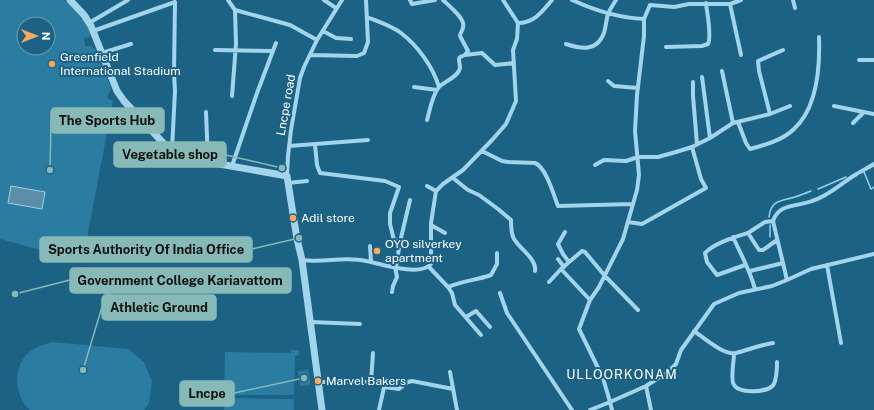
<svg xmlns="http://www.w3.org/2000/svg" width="874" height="410" viewBox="0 0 874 410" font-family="'Public Sans',sans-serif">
  <rect width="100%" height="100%" fill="#1b6284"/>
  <path fill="#2b7ca1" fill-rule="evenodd" d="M0 0H64C75 10 84 20 91 34L89 37 84 38 85 46H91L98 52 111 89 107 98 113 101 84 254 52 253 0 239ZM24 24H48V48H24Z
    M52 342 128 349 144 362 152 381 149 403 144 410H30C16 398 13 374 23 359 30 349 41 345 52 342Z
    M291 350H299V355L295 356 294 395H224L225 352 291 353Z
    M308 370 311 385 300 386 298 371Z
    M224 398 294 399V410H224Z"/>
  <path fill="#5b8ea6" stroke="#95d2ed" d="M11 186 45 192 42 209 8 203Z
    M82 268 115 279 110 295 77 284Z"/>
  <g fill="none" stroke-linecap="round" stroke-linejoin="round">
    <path stroke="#95d2ed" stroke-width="1.5" d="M864 172 871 189 874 187
      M818 189 846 177
      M769 217C771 199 782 201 795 197 801 195 806 193 811 191
      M770 225V237"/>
    <path stroke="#a2d4eb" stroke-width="4" d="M228 0 235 10 236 44 232 96
      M324 0 336 8
      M410 0 412 4 435 0
      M572 0C596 11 618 18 644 19
      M793 0 795 8
      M730 4 741 55
      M235 10 290 25 317 40
      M367 17C379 22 392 26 401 33 418 46 433 67 439 87
      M89 23 128 0
      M518 23C534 23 542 12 552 0
      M93 31 175 2 174 73 175 91 172 149
      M323 31 336 38 351 39
      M566 44C581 49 597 52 604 33 606 27 606 20 608 14 610 9 613 5 616 0
      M666 47 702 46 708 44C712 36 707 13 706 3
      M215 50 273 51
      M102 53 131 44
      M310 55 357 56 364 53 368 42 366 0
      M465 55 482 53 495 65 514 63
      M859 60H874
      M722 71 733 123
      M702 77 710 138
      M608 81 614 86 638 88
      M693 82V96L697 144
      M414 87 437 90
      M834 106 874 114
      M206 112 208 162
      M770 114 759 71 758 61 783 50
      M427 120C430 110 432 95 439 87 444 82 459 76 460 68 460 65 459 62 459 59L460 57 465 55 468 51 460 36C460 32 463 31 463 27 466 19 448 5 443 0
      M738 122 746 143 750 149C765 145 783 140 794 129 817 108 820 66 819 37
      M853 123 864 112
      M315 145 317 165 320 173 385 181 399 187 390 213V224L394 240 400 242
      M289 146 368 140
      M482 151 502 161 508 162 535 163C546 167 554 196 558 206L633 204
      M595 165 604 160 626 161 638 157H658L676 152 692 147 710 138 733 123 770 114 790 106
      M232 166 257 93 276 43
      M287 176 288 156 291 130 300 78 304 67 317 40 342 0
      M453 178 468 190 479 195 498 209 511 220C511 227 511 234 514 239 520 249 537 259 535 271
      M288 183 307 181
      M427 186 436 191
      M628 222 642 224 706 188 701 179 692 147
      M431 225 445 233
      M565 232 558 244 563 254 569 262
      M748 233 765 222 773 221
      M733 237C741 255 750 270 755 289
      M370 246 371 262
      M558 259 564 267
      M302 260C324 263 345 256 366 261 381 264 420 277 431 264V223L436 191 443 184 463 170 493 139 506 124 516 101 513 50 517 39 518 23 503 0
      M745 265 717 275 707 262 705 253C714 243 735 237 748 233L759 250H763L777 240
      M827 265 841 343
      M396 267 400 242 410 200
      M429 267 448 287 452 293 455 305 481 335
      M561 269 590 300
      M750 271 783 263
      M787 280 811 269 874 254
      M549 282 561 269 582 251 585 252 605 276 638 310
      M448 287C462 281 477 280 491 275L497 264V253
      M392 292 393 286 397 277 395 267
      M500 293 507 313 572 410
      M466 317 476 311 490 327
      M311 322 360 324
      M694 331C704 338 725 356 736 353 748 350 760 345 773 343
      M734 354C734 362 730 379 734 385 739 394 769 393 774 384 777 377 777 369 777 362
      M450 372 457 410
      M319 382H371L373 353
      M646 386 651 410
      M384 387 399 389 408 382 412 381 453 389
      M379 410 385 383
      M590 410 610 402 603 378 579 329 590 300 599 287 623 239 637 190 639 175 635 131 637 95 644 36V19L650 5 674 7 689 4H730L741 0
      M612 410 610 402 646 386 668 372 676 364 681 350 714 304 739 293 772 286 787 280 773 221C779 203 797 207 812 201 829 196 840 184 855 175 861 171 868 168 874 164"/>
    <path stroke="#a2d4eb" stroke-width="7" d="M70 0 84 15 91 26 117 91 124 101 167 147 179 153 208 162 287 176 297 239 302 260 322 410"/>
  </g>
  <g fill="#fca95f" stroke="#1b6284" stroke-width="1.5">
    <circle cx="52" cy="64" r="4"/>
    <circle cx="293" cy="218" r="4"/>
    <circle cx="377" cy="251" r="4"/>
    <circle cx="318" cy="381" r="4"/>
  </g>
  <g text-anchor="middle" stroke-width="4" stroke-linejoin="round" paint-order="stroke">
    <g font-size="12" fill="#fff" stroke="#1b6284" text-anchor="start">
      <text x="60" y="61">Greenfield<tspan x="60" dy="14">International Stadium</tspan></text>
      <text x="301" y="222">Adil store</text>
      <text x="385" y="248">OYO silverkey<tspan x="385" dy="14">apartment</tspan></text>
      <text x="326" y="385">Marvel Bakers</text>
    </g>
    <g font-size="12" fill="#fff" stroke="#1b6284">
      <text transform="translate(286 105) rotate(-80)" y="4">Lncpe road</text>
    </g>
    <g font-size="13" letter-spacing="1" fill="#fff" stroke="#1b6284">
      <text x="622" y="379">ULLOORKONAM</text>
    </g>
  </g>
  <path fill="none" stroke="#87bab6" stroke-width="1.5" d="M50 170L51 121M282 168L226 155M299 238L252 249M15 294L70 280M83 370L102 307M304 378L234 393"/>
  <g fill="#87bab6" stroke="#1b6284" stroke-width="1.5">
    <circle cx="50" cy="170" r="4"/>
    <circle cx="282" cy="168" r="4"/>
    <circle cx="299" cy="238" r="4"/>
    <circle cx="15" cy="294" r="4"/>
    <circle cx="83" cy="370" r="4"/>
    <circle cx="304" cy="378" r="4"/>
  </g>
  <g fill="#87bab6" stroke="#87bab6" stroke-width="1.5">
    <rect x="51" y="108" width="113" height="25" rx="4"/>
    <rect x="114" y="142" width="112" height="25" rx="4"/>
    <rect x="40" y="237" width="212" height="25" rx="4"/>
    <rect x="70" y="268" width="221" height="25" rx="4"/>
    <rect x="102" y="295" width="114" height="25" rx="4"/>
    <rect x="180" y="381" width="54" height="25" rx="4"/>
  </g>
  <g font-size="13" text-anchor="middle" font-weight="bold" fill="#111">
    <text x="107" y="125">The Sports Hub</text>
    <text x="170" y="159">Vegetable shop</text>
    <text x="146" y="254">Sports Authority Of India Office</text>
    <text x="180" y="285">Government College Kariavattom</text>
    <text x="159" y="312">Athletic Ground</text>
    <text x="207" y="398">Lncpe</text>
  </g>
  <g transform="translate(36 36) rotate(90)"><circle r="19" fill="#1b6284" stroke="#76a1b5"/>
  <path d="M0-3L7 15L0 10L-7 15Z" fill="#fca95f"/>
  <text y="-6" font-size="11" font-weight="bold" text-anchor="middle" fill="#ffffff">N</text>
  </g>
</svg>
